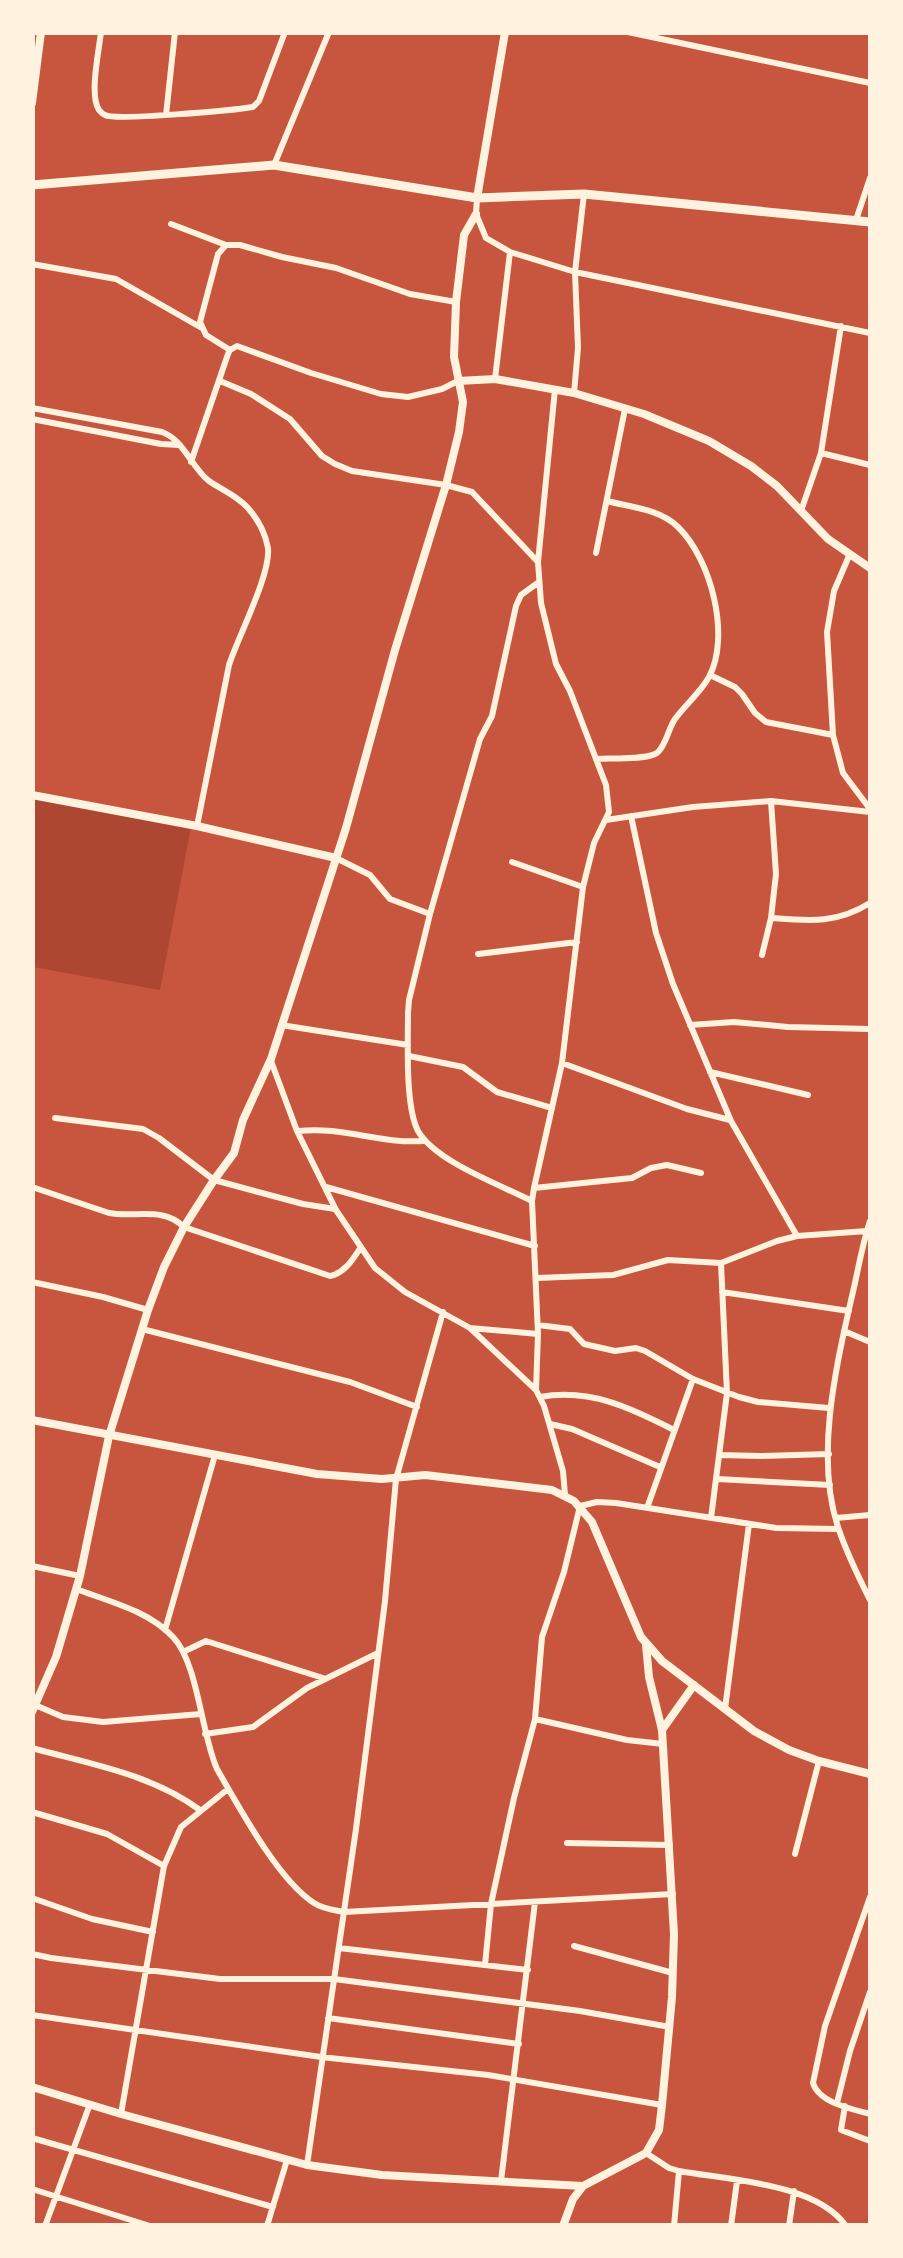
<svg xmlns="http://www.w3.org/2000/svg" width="903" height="2258" viewBox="0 0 903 2258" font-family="'Source Sans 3',sans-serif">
  <rect width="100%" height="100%" fill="#c8553d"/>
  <path fill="#ae4732" d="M32 792 192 822 160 990 33 967Z"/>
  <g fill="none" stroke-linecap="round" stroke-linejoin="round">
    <path stroke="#fff3e0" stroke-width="6" d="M101 32C99 51 89 95 99 110 101 112 102 114 105 115 116 121 235 110 253 107L259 101 285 32
      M628 32 870 83
      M166 115 175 32
      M274 165 329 32
      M477 198 476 214 486 238 510 252 575 272 870 333
      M856 220 870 178
      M171 224 226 245
      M32 264 116 279 200 327
      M230 350 206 335 200 322 218 254 226 245H240L282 257 336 268 410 294 456 302
      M495 379 510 252
      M220 381 251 394 290 419 322 456 335 464 352 471 446 485 472 492 537 561
      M574 393 578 348 575 272 584 194
      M32 408 162 432C184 440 191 467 209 481 222 490 236 495 247 507 258 519 265 532 268 548 271 574 238 637 229 665L197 826
      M32 419 161 444 179 445
      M821 453 870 465
      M191 462 228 354 230 350 237 346 311 373 381 394 408 397 442 389 458 381
      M801 511 821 453 841 326
      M596 553 625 409
      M849 556 834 591 827 632 833 735 843 773 870 809
      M710 675 735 687 742 694 755 713 766 722 833 735
      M596 759C610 758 647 760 657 753 666 746 668 729 675 719 685 705 700 693 709 677 731 636 711 559 678 527 660 509 630 507 607 501
      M631 816 656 933 673 984 731 1121 797 1236
      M606 820 693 807 771 801 870 812
      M336 858 370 875 390 899 430 914
      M512 862 583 887
      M771 918C810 921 836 924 870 903
      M478 954 577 942
      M762 955 771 918 776 874 771 801
      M281 1025 408 1045
      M690 1025 734 1022 788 1027 870 1029
      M409 1056 463 1067 497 1092 552 1108
      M271 1061 297 1131 336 1210 375 1268 405 1292 470 1328 536 1390 544 1406 563 1471 565 1495
      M562 1063 687 1109 730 1120
      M710 1072 808 1095
      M55 1118 143 1129 159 1138 214 1180 303 1204 335 1209
      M298 1131C344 1126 378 1144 424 1141
      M32 1187 109 1213C135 1218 163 1206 184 1227L330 1276C345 1273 353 1259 361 1247
      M326 1187 535 1246
      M534 1188 632 1178 651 1168 667 1165 701 1173
      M532 1201C501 1185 436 1162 418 1131 405 1106 408 1043 408 1013L409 1000 430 914 480 739 492 716 516 606 521 595 539 582
      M870 1221C862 1245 858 1271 852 1296 836 1367 814 1459 839 1530 847 1554 859 1578 870 1600
      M537 1278 613 1275 668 1260 721 1263 777 1241 797 1236 867 1231
      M32 1282 103 1297 148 1310
      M722 1292 849 1311
      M538 1325 570 1329 584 1344 615 1351 636 1348 645 1351 693 1379 739 1397 758 1402 829 1408
      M470 1328 538 1334
      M142 1329 350 1382 417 1407
      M844 1331 870 1342
      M536 1390 538 1334 532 1201 534 1188 562 1063 583 887 594 843 609 812 606 785 570 691 556 664 541 603 538 562 555 389
      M540 1397C590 1388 631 1408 674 1430
      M550 1424 572 1429 660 1467
      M719 1455 761 1456 829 1454
      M717 1479 830 1485
      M647 1508 693 1379
      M711 1518 727 1393 721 1263
      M836 1518 870 1515
      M32 1566 80 1576
      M76 1589C108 1601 149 1611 173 1637 198 1663 201 1733 217 1769 239 1807 278 1880 314 1903 323 1909 334 1910 344 1912L673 1894
      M165 1630 215 1455
      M183 1652 206 1641 323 1678
      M35 1705 63 1717 103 1722 201 1714
      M725 1709 749 1524
      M535 1719 627 1740 663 1744
      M205 1734 253 1727 307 1688 376 1654
      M32 1748C90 1764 151 1774 200 1810
      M32 1812 107 1834 164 1866
      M567 1843 670 1845
      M795 1854 819 1761
      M870 1897 825 2026 813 2083C819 2103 852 2109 870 2114
      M32 1898 92 1919 153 1932
      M574 1946 673 1973
      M339 1948 528 1970
      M32 1954 51 1958 220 1979H334L580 2011 670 2027
      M485 1965 491 1904 514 1798 535 1719 542 1637 564 1572 580 1506 597 1502 616 1503 776 1528 838 1529
      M32 2015 321 2057 488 2075 662 2105
      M328 2018 519 2044
      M837 2103 850 2051 870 1992
      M845 2106 841 2130 870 2141
      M121 2114 164 1866 181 1827 228 1789
      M32 2138 273 2207
      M646 2153 669 2168 679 2171C728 2180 816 2183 846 2226
      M307 2165 356 1829 385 1601 396 1479 443 1312
      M501 2181 535 1902
      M32 2189 150 2226
      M45 2226 90 2104
      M267 2226 287 2160
      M674 2226 679 2171
      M731 2226 737 2181
      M789 2226 794 2191"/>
    <path stroke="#fff3e0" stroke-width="8" d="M32 103 41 32
      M477 198 505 32
      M458 381 495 379 574 393 644 414 709 441 751 466 777 486 828 539 870 568
      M32 795 197 826 336 858
      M32 1712 56 1657 80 1576 109 1436 148 1310 164 1267 184 1227 214 1180 234 1153 243 1120 271 1059 346 828 395 650 446 485 459 432 463 402 454 357 456 302 464 235 476 214
      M662 1730 694 1685
      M32 2087 121 2114 307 2165 382 2175 583 2186
      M563 2226 573 2199 583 2186 646 2153 659 2130 662 2105 672 1997 674 1934 662 1730 649 1677 646 1645"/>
    <path stroke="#fff3e0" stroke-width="8" d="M32 1420 317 1474 382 1479 425 1475 552 1490 574 1501 592 1522 641 1637 662 1661 754 1731 789 1750 819 1761 870 1774"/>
    <path stroke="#fff3e0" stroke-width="9" d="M32 185 274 165 477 198 584 194 870 222"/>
  </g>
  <rect width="903" height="2258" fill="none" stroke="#fff3e0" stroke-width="70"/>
</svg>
